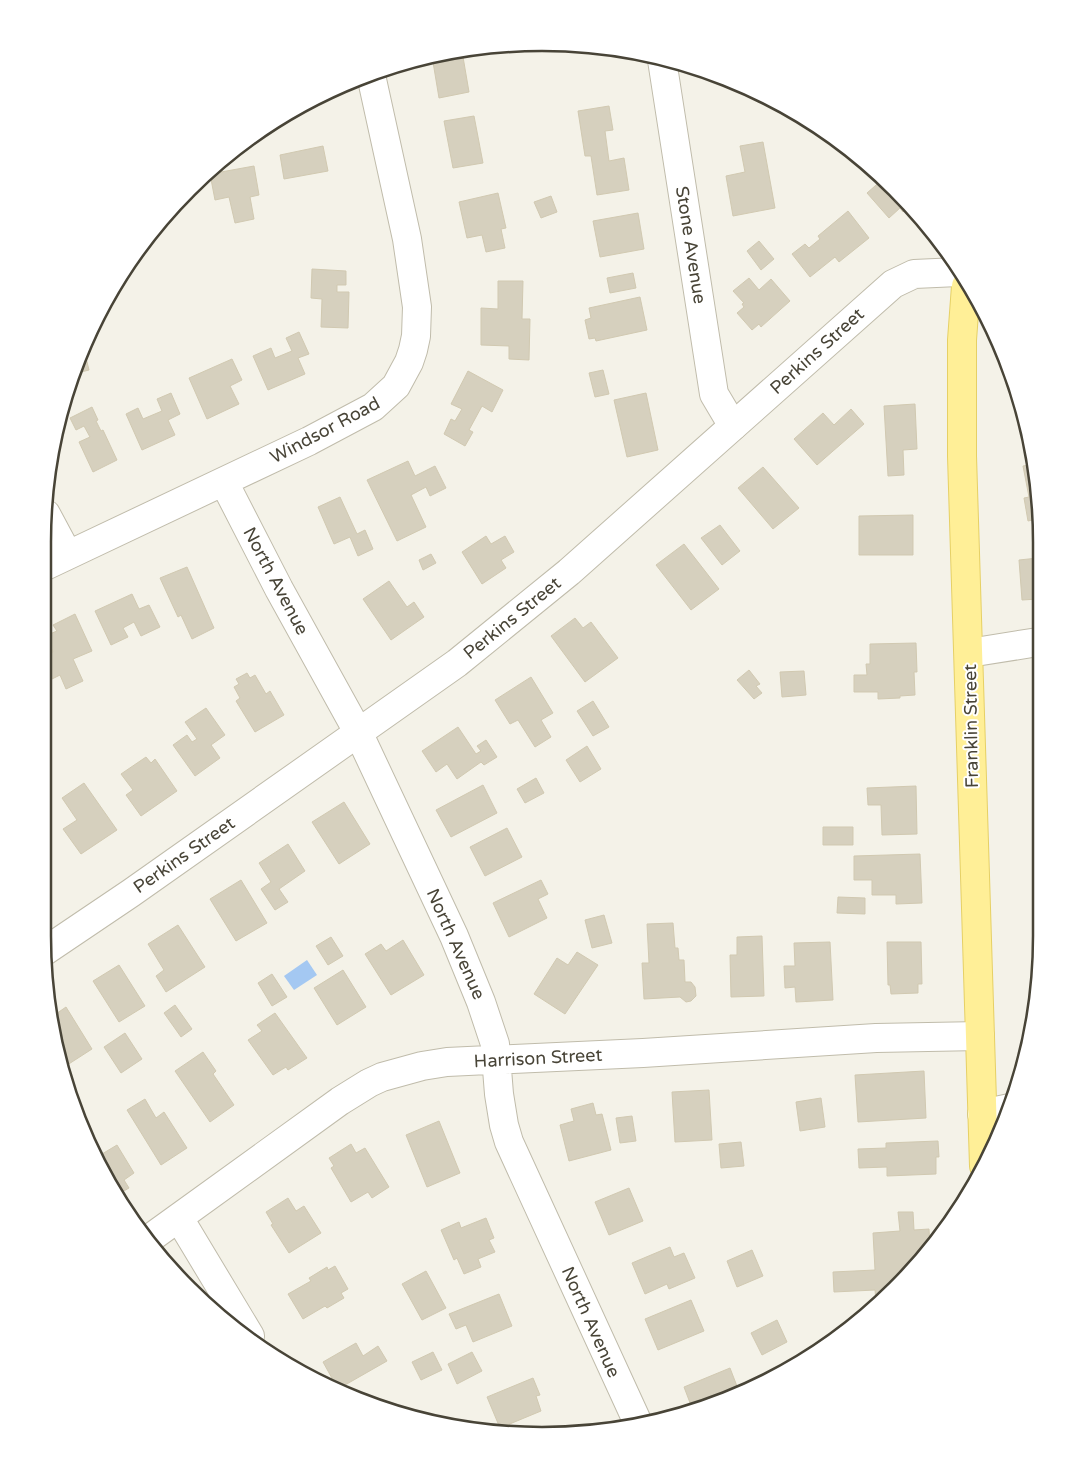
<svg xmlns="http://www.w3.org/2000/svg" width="1084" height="1478" viewBox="0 0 1084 1478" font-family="'Varela Round',sans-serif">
  <rect width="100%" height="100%" fill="#f4f2e8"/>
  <path fill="#a4c8f2" d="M307 960 317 975 294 990 284 976Z"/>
  <path fill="#d6d0be" stroke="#d1c9b1" d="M462 51 469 92 439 98 432 56Z
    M609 106 613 130 605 131 609 161 624 158 629 190 597 195 591 156H585L578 111Z
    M474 116 483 163 453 168 444 121Z
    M763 142 775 208 733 216 726 176 745 172 740 146Z
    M323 146 328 171 284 179 280 155Z
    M254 166 259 195 250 197 254 219 235 223 229 197 215 200 210 174Z
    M883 179 909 207 903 212 900 208 889 218 867 193Z
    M498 193 506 228 501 229 505 248 486 252 482 235 467 238 459 202Z
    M551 196 557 212 541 218 534 202Z
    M848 211 869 238 839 262 835 257 810 277 792 254 805 244 809 248 820 239 818 236Z
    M638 213 644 249 600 257 593 221Z
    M759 241 774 259 761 270 747 251Z
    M312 269 346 271V285H337V292H349L348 328 321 327 322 299 311 298Z
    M633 273 636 288 610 293 607 278Z
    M749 278 759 290 771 279 790 301 761 327 759 324 752 330 737 313 744 307 742 304 744 303 733 291Z
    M498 281H523L522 319H530L529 360 509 359V346L481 345V308L498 309Z
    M640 297 647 330 596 341 595 338 589 339 585 320 591 318 589 308Z
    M299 332 309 354 298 358 305 374 268 390 253 356 271 348 275 358 292 351 286 338Z
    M83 346 89 370 73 374 81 351Z
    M232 359 242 380 230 386 239 404 207 419 189 378Z
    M603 370 609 394 595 397 589 373Z
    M468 371 503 390 492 412 482 406 469 430 473 432 465 446 444 434 451 419 455 421 462 409 451 404Z
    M171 393 180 414 168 420 175 435 142 450 126 414 138 408 143 419 162 411 157 399Z
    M646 393 658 450 627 457 614 400Z
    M915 404 917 449 903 450 904 475 888 476 884 406Z
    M92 407 98 420 96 421 101 431 103 430 117 460 93 472 79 442 90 437 84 426 76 430 70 418Z
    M851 409 864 424 817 465 794 439 823 413 834 425Z
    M408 461 415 476 435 466 446 488 430 496 426 487 411 495 426 527 397 541 367 480Z
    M1034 464 1037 477V519L1028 521 1024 498 1029 497 1023 466Z
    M763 467 799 508 773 529 738 488Z
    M340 497 357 534 365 530 373 549 358 556 350 537 334 544 318 507Z
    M913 515V555H859V516Z
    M720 525 740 551 722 565 701 538Z
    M486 536 491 544 505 536 514 552 501 560 506 568 482 584 462 552Z
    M684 544 719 589 691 610 656 565Z
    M431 554 436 563 423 570 419 560Z
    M1038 558V599L1022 600 1019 560Z
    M187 567 214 628 192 639 181 615 178 617 160 578Z
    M389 581 407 607 414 602 424 617 391 640 363 599Z
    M132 594 139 609 149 605 160 627 141 636 134 622 123 628 128 637 111 645 95 611Z
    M75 614 92 651 73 659 83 681 66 689 60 675 50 680 43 663V656L53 652 45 636 57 631 53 625Z
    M575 618 583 628 591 622 618 658 585 682 551 636Z
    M916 643 917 672H914L915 695 900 696V698L878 699V692H854V675H867L866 664H870V644Z
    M749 670 760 684 756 686 762 693 754 699 737 680Z
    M804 671 806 695 782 697 780 672Z
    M247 673 250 678 255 675 266 694 270 691 284 715 255 732 236 701 240 698 234 687 239 684 236 679Z
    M531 677 553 713 541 720 551 737 535 747 518 720 510 724 495 700Z
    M593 701 609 727 593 736 577 711Z
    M206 708 225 735 211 745 220 758 195 776 173 745 187 735 192 742 197 739 185 722Z
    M47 711 49 719 43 722V713Z
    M458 727 476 754 481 751 477 746 486 740 497 757 484 765 481 762 457 779 447 764 436 772 422 751Z
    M587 746 601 769 580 782 566 760Z
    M146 757 151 763 155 759 177 791 141 816 126 795 133 790 121 774Z
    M536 778 544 793 525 803 517 789Z
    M84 783 117 830 81 854 63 829 77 820 62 798Z
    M483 785 497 813 451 837 436 810Z
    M916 786 917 834 882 835 881 805H868L867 788Z
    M344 802 370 844 339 864 312 822Z
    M823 827H853V845H823Z
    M507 828 522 857 485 876 470 847Z
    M288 844 305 871 279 889 288 902 275 910 261 889 271 882 259 863Z
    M920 854 922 903 896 904V895H872V880H854V856Z
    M241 880 267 923 236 941 210 899Z
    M541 880 548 894 538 899 547 918 509 937 493 903Z
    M1040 887V903L1036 888Z
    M838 897 865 898V914L837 913Z
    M604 915 612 943 592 948 585 920Z
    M673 923 675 948H678L679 960H684L685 982H691L695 987 696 996 691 1001 686 1002 680 997 644 999 642 963H649L647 924Z
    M178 925 205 967 166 992 156 976 164 970 148 944Z
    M762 936 764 996 731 997 730 955H737V937Z
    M331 937 343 956 328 965 316 946Z
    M403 940 424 975 391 995 365 954 381 944 386 951Z
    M830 942 833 1000 796 1002 795 987 785 988 784 966H795L794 943Z
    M887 942H921L922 984H918V993L891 994 890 985H888Z
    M577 952 598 965 565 1014 534 994 557 958 568 965Z
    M1036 952H1040V969L1037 984Z
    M119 965 145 1006 119 1022 93 981Z
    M343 970 366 1007 337 1025 314 988Z
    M272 974 287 997 272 1006 258 983Z
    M175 1005 192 1029 181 1037 164 1013Z
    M66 1007 92 1049 61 1069 53 1016Z
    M275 1013 307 1058 288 1070 286 1067 273 1075 248 1040 262 1031 257 1025Z
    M125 1033 142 1059 121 1073 104 1047Z
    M203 1052 216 1071 213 1074 234 1105 210 1122 175 1071Z
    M924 1071 926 1118 858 1122 855 1075Z
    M709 1090 712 1140 675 1142 672 1092Z
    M821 1098 825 1127 800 1131 796 1102Z
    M145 1099 156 1118 164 1112 187 1148 161 1165 127 1110Z
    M593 1103 596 1115 602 1114 611 1150 569 1161 560 1125 574 1121 571 1109Z
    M632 1116 636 1141 620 1143 616 1118Z
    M439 1121 460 1173 427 1187 406 1135Z
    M938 1141 939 1157H936V1174L887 1176V1167L859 1168 858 1149 886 1148V1143Z
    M741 1142 744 1166 721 1168 719 1144Z
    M351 1144 356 1153 365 1148 389 1187 372 1198 368 1192 351 1202 331 1168 334 1166 329 1158Z
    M117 1145 134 1173 124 1180 129 1188 117 1195 97 1157Z
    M629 1188 643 1221 609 1235 595 1202Z
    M288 1198 296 1211 304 1206 321 1233 289 1253 271 1225 273 1224 266 1212Z
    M898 1212H913L914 1230 929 1229 930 1248 918 1265 880 1301H876L875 1290 834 1292 833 1272 875 1270 873 1233 900 1231Z
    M486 1218 494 1238 489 1240 495 1252 478 1259 481 1267 464 1274 457 1258 454 1260 441 1230 459 1222 461 1228Z
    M670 1247 674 1257 684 1253 695 1278 669 1289 667 1284 645 1294 632 1263Z
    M752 1250 763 1276 737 1287 727 1261Z
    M335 1266 348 1289 341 1293 344 1298 327 1308 325 1306 303 1319 288 1294 311 1281 309 1278 327 1267 328 1270Z
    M426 1271 446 1308 422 1320 402 1284Z
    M499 1294 512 1326 473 1342 466 1325 456 1329 449 1314Z
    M691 1300 704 1331 658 1350 645 1319Z
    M777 1320 787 1342 762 1355 751 1333Z
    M356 1343 363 1356 378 1346 387 1361 338 1389 323 1362Z
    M433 1352 442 1370 421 1380 412 1362Z
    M472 1352 482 1371 457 1384 448 1364Z
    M730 1368 740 1394 733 1397 692 1408 684 1387Z
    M533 1378 540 1395 536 1396 541 1411 500 1428 487 1397Z"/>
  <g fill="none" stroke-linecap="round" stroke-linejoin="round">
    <defs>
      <path id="minor" d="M662 60 714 394 733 426
        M224 482 279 589 358 732 454 936 481 1002 495 1044 499 1094 504 1125 509 1142 638 1423
        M46 514 68 555
        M43 567 309 441 373 407 396 386 409 362 413 350 416 336 417 307 407 239 371 75
        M969 653 1038 642
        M982 1114 1010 1108
        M179 1218 250 1336
        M149 1239 340 1101 369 1083 382 1077 422 1066 447 1062 643 1053 876 1038 980 1036"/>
      <path id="tertiary" d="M45 951 131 893 457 663 569 572 893 284 914 274 958 272"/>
      <path id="primary" d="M966 286 962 340V456L984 1166"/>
    </defs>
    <use href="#minor" stroke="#c0bcab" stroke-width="30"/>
    <use href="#tertiary" stroke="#c0bcab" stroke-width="30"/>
    <use href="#primary" stroke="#e6d065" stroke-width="30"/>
    <use href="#minor" stroke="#fff" stroke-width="28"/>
    <use href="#tertiary" stroke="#fff" stroke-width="28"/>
    <use href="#primary" stroke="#ffef97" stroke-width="28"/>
  </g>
  <g text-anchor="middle" stroke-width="4" stroke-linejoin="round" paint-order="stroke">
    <g font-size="18" fill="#484437" stroke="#fff">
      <text transform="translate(691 245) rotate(81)" y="6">Stone Avenue</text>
      <text transform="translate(817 351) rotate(-42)" y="6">Perkins Street</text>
      <text transform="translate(325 430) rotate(-28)" y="6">Windsor Road</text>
      <text transform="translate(276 581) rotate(62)" y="6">North Avenue</text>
      <text transform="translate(512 618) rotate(-39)" y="6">Perkins Street</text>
      <text transform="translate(971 726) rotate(-91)" y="6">Franklin Street</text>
      <text transform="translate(184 855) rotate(-35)" y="6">Perkins Street</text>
      <text transform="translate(456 944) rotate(66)" y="6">North Avenue</text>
      <text transform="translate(538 1058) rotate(-3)" y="6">Harrison Street</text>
      <text transform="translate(591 1322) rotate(66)" y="6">North Avenue</text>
    </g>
  </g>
  <path d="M0 0H1084V1478H0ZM542 51H542A491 491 0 0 1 1033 542V936A491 491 0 0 1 542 1427H542A491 491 0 0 1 51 936V542A491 491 0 0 1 542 51Z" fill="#fff" fill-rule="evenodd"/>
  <path fill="none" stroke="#484437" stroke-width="2.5" d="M542 51H542A491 491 0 0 1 1033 542V936A491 491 0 0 1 542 1427H542A491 491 0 0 1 51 936V542A491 491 0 0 1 542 51Z"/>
</svg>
